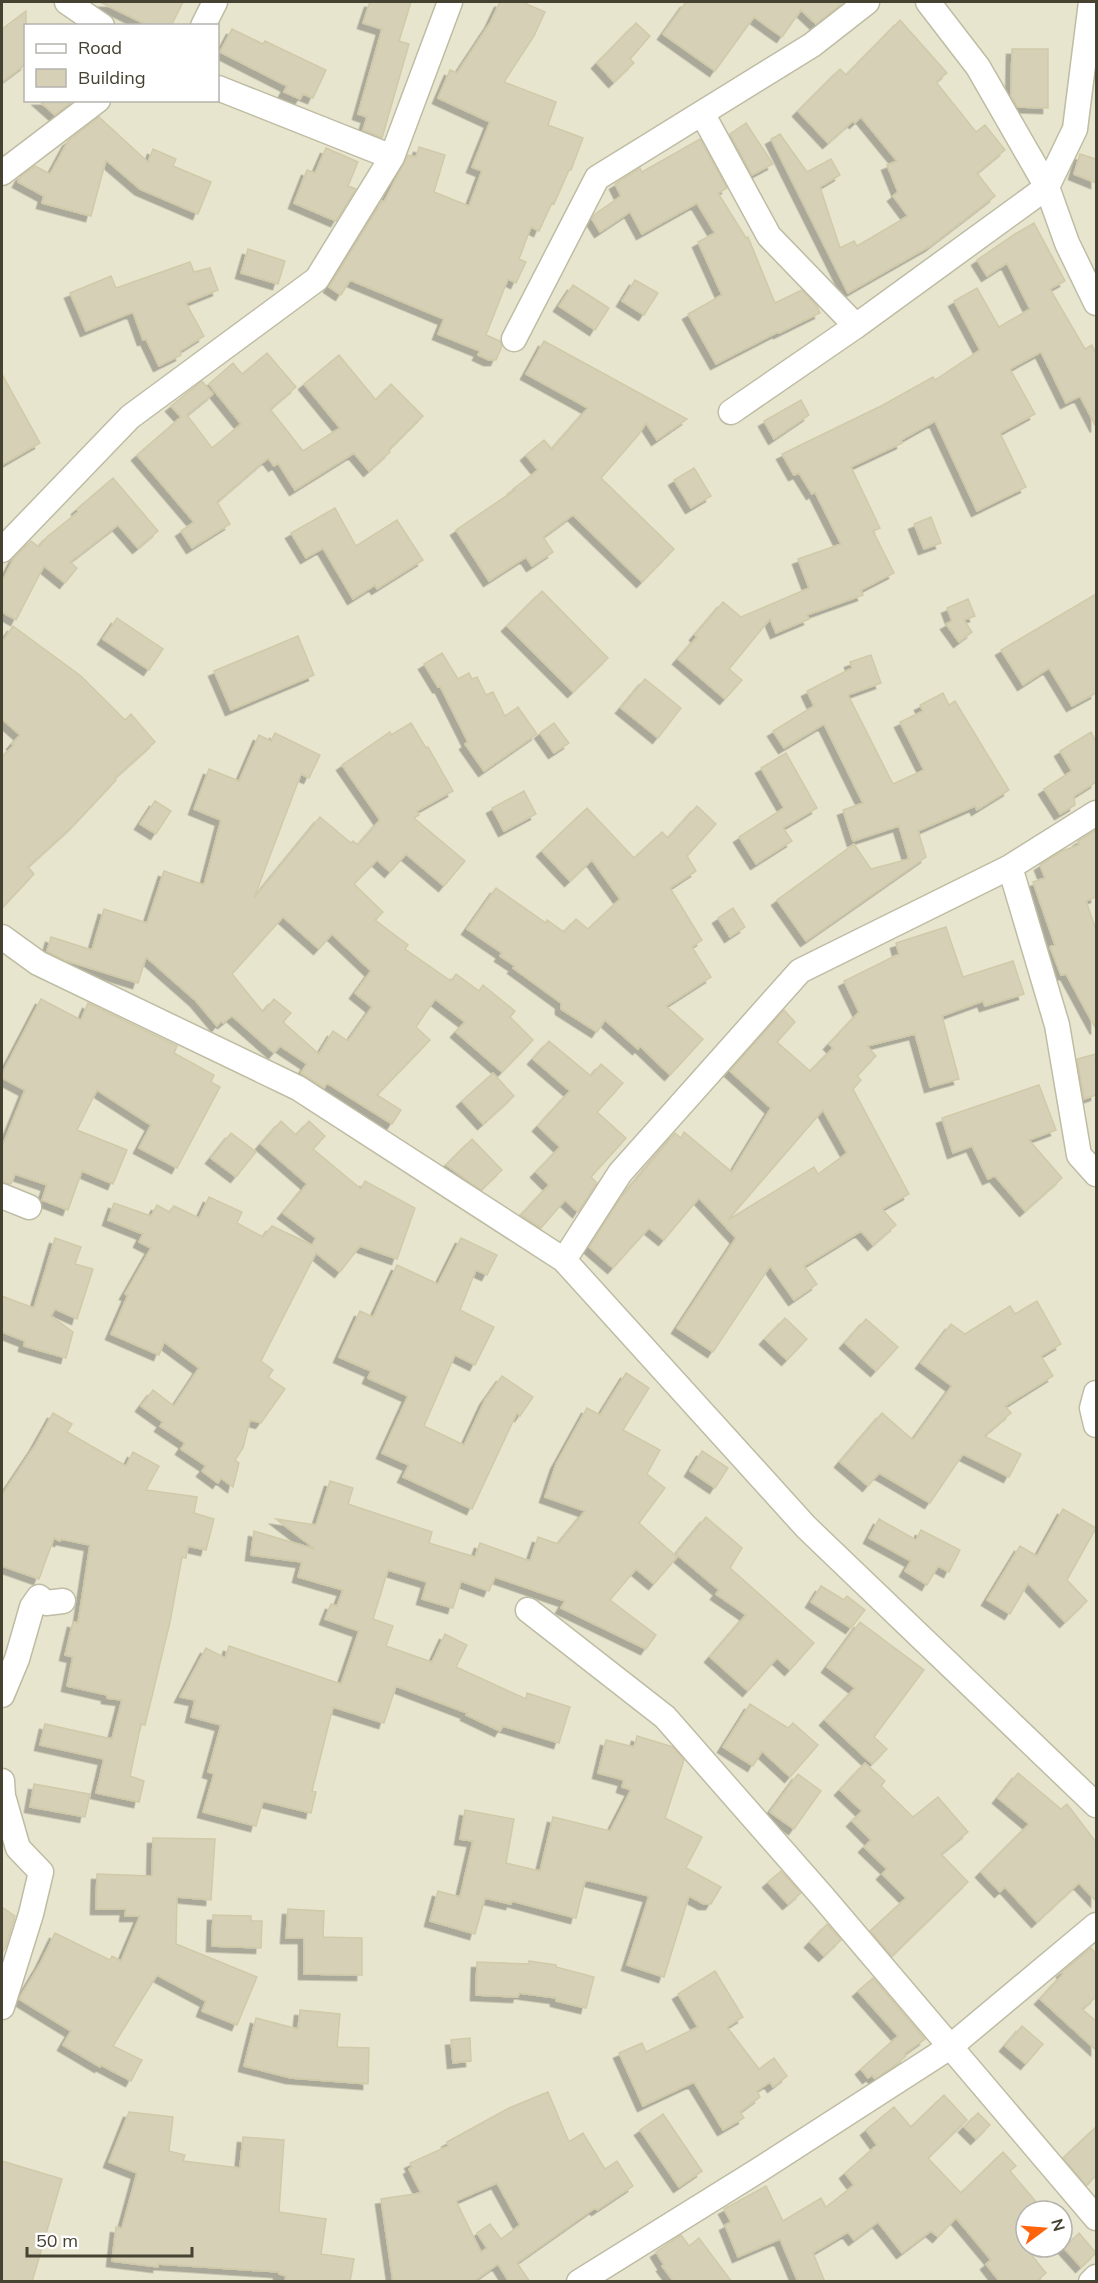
<svg xmlns="http://www.w3.org/2000/svg" width="1098" height="2283" viewBox="0 0 1098 2283" font-family="Mulish,sans-serif">
  <defs>
    <filter id="shadow"><feDropShadow dx="-5.5" dy="5.5" stdDeviation="0" flood-color="#0004"/></filter>
  </defs>
  <rect width="100%" height="100%" fill="#f3f2e2"/>
  <path fill="#e8e5cf" fill-rule="evenodd" d="M2 2H1096V2281H2ZM26 26H218V100H26ZM1026 2211H1062V2247H1026Z"/>
  <path fill="#d5d0b6" stroke="#d1caa9" stroke-width="1.5" fill-rule="evenodd" filter="url(#shadow)" d="M100 2H183L171 26H149Z
    M370 2H411L399 41 409 44 382 138 363 130 367 117 358 114 382 29 363 23Z
    M500 2H522L545 12 534 36 504 82 556 102 548 125 583 138 571 170H569L554 204 552 203 539 231 531 227 519 259 526 262 516 283 508 279 486 335 500 341 502 346 496 360H489L478 355 480 351 438 334 444 319 350 280 341 295 329 287 382 201 384 202 408 155 416 157 419 147 445 155 434 192 469 206 482 171 472 167 490 122 438 98 450 70 457 73 490 23Z
    M686 2H844L816 24 801 10 782 37 754 17 715 71 663 34Z
    M26 11V64L2 82V29Z
    M900 20 947 73 936 82 976 132 985 125 1005 150 977 173 995 196 930 246 848 293 771 139 780 134 807 172 831 159 840 175 820 187 840 248 854 241 857 246 908 216 893 196 898 192 887 165 897 161 861 117 855 123 853 121 828 143 798 111 840 69 846 75Z
    M636 23 650 36 630 59 634 63 614 82 597 63Z
    M232 29 263 44 265 41 326 70 313 98 303 94 300 99 284 92 287 86 220 52Z
    M1012 49H1048V108L1018 107 1011 96Z
    M38 100H74L55 115Z
    M99 117 148 162 153 149 176 159 173 166 211 182 198 214 140 189 106 160 91 216 42 203 44 196 18 182 21 176 35 166 50 174 68 141Z
    M746 123 773 164 752 175 730 134Z
    M700 139 727 188 718 193 746 238 748 237 775 303 802 290 817 306 820 313 779 333 778 332 716 364 688 314 722 295 698 242 715 233 697 203 642 234 630 212 600 232 592 219 595 214 621 196 615 184 640 168 642 172Z
    M326 148 358 162 348 186 356 189 336 221 294 203 307 170 315 173Z
    M1080 154 1096 159V183L1074 174Z
    M1034 223 1065 281 1050 289 1085 349 1092 345 1096 354V427L1080 396 1066 403 1041 352 1010 369 1035 414 1000 433 1026 487 977 511 935 421 901 440 902 443 851 467 880 528 873 531 894 573 861 590 863 595 807 615 809 619 776 633 770 619 729 669 742 680 725 699 678 659 697 637 695 635 723 602 741 617 809 588 798 559 841 544 815 492 812 494 799 473 794 475 782 454 883 405 933 377 935 380 980 350 954 301 977 288 999 327 1030 309 1007 263 987 276 977 260 1015 234Z
    M248 249 285 261 278 284 241 273Z
    M190 262 194 272 210 268 218 290 186 303 204 336 180 351 181 355 159 366 146 339 143 340 133 312 86 331 70 293 111 276 116 288Z
    M635 280 658 293 644 315 622 301Z
    M573 285 609 308 595 330 559 306Z
    M544 341 687 419 657 440 646 423 639 434 601 478 674 549 642 582 573 515 543 537 553 552 532 566 526 557 489 581 456 530 515 490 513 489 538 470 526 455 544 440 552 449 588 408 526 374Z
    M267 353 296 387 270 409 303 451 340 428 304 384 339 355 376 400 391 384 423 416 389 450 390 452 369 471 354 453 295 490 278 463 274 466 268 458 217 502 230 524 192 548 181 531 194 522 137 455 181 417 171 406 202 381 213 394 187 415 212 448 241 424 209 384 233 363 242 374Z
    M2 374 40 443 2 465Z
    M801 400 809 415 774 439 764 421Z
    M694 468 711 496 691 508 674 480Z
    M113 478 158 531 138 548 118 525 70 562 77 568 65 583 44 566 16 620 2 612V582L14 558 31 541 39 547 48 536 78 512 77 509Z
    M335 508 356 546 397 520 423 560 377 589 375 585 353 599 323 548 306 558 291 533Z
    M931 517 941 543 924 549 914 524Z
    M542 591 608 658 573 692 507 626Z
    M1096 594V693L1072 706 1049 668 1023 685 1001 650Z
    M968 599 975 616 964 620 972 632 959 642 946 624 952 621 947 608Z
    M117 618 163 649 149 670 103 639Z
    M13 626 81 676 125 720 131 714 155 742 115 778 116 780 73 826 28 867 34 874 2 908V757L14 745 12 744 20 735 2 719V642Z
    M298 636 314 675 231 710 214 671Z
    M442 653 458 679 469 673 472 679 477 677 486 695 493 692 505 716 518 707 537 734 484 771 465 744 468 742 440 686 438 687 424 664Z
    M871 655 881 683 848 695 893 784 924 770 900 722 923 711 920 705 943 693 949 705 955 701 1009 790 977 810 975 806 918 831 926 857 806 941 777 900 854 844 871 869 909 859 899 826 853 841 843 810 863 803 824 724 784 748 773 731 814 706 807 691 852 668 850 662Z
    M645 679 681 708 658 738 621 708Z
    M411 723 426 748 428 747 453 791 417 811 419 815 414 818 465 861 444 886 406 854 390 872 377 860 354 884 383 912 375 920 408 945 405 949 451 981 456 974 479 991 483 985 515 1011 510 1017 533 1040 502 1072 456 1032 465 1022 435 999 416 1027 430 1040 377 1095 401 1110 392 1124 327 1083 324 1088 301 1073 307 1064 280 1046 274 1053 232 1016 223 1023 221 1021 217 1026 196 1001 146 957 138 983 64 960 47 951 51 937 92 950 104 909 147 923 164 871 204 885 221 820 194 809 209 769 239 781 259 735 271 741 275 733 320 755 309 778 301 774 254 898 320 817 351 843 353 841 358 845 380 820 342 765 390 732 391 735ZM283 917 319 949 332 934 371 971 355 993 372 1007 348 1041 333 1031 319 1054 283 1022 291 1013 274 999 263 1012 232 974Z
    M554 723 569 743 554 753 540 733Z
    M1091 732 1096 742V782L1074 796 1075 805 1060 814 1044 789 1072 771 1060 751Z
    M786 753 817 808 783 828 792 841 756 864 739 837 784 808 761 768Z
    M524 791 536 814 504 831 492 808Z
    M155 801 171 811 156 834 140 824Z
    M697 806 716 824 687 856 696 871 670 888 702 940 692 947 711 977 666 1006 703 1039 670 1075 640 1046 638 1049 605 1020 597 1032 561 1009V1003L513 968 515 966 500 956 502 953 467 929 496 888 546 923 547 920 564 932 576 919 588 929 620 899 592 860 570 881 542 851 587 808 634 858 662 832 668 838Z
    M1096 830V897L1086 901 1096 930V1029L1066 974 1061 975 1050 947 1055 945 1033 882 1045 878 1040 865 1062 851 1079 845 1078 841Z
    M733 908 745 927 730 937 718 918Z
    M946 927 963 977 1013 961 1024 994 985 1006 983 1001 942 1016 959 1079 930 1087 915 1034 867 1046 876 1056 857 1076 861 1080 853 1089 909 1194 882 1209 896 1225 873 1245 861 1231 804 1266 817 1284 794 1300 770 1266 713 1352 677 1328 736 1238 699 1198 664 1240 649 1228 613 1268 589 1247 619 1200 675 1133 681 1138 684 1132 732 1172 771 1108 730 1071 784 1010 795 1022 777 1042 810 1071 833 1048 829 1044 859 1012 844 981 899 954 896 943ZM823 1110 847 1153 818 1174 814 1167 728 1220Z
    M41 999 81 1020 88 1003 177 1046 174 1053 214 1075 211 1082 220 1087 177 1168 139 1148 151 1125 97 1090 77 1130 127 1150 113 1184 82 1171 68 1210 42 1200 47 1185 15 1174 11 1184 2 1182V1147L25 1090 2 1078V1074Z
    M549 1041 591 1076 601 1064 623 1083 597 1112 626 1138 591 1177 597 1183 578 1212 565 1200 541 1228 521 1215 549 1185 536 1172 560 1147 538 1126 570 1091 533 1059Z
    M1096 1054V1095L1084 1099 1077 1059Z
    M493 1073 514 1096 483 1124 462 1101Z
    M1039 1085 1056 1130 1029 1140 1062 1178 1025 1211 995 1176 988 1179 972 1146 953 1153 942 1118Z
    M281 1121 296 1135 309 1121 325 1136 313 1149 361 1189 365 1181 415 1208 397 1259 360 1246 340 1272 316 1253 261 1361 273 1370 268 1377 285 1389 261 1423 250 1420 243 1448 235 1460 239 1463 233 1487 221 1478 218 1483 202 1471 206 1466 181 1449 185 1443 160 1426 163 1422 141 1406 153 1390 174 1406 199 1368 164 1342 159 1355 111 1334 128 1295 125 1294 151 1248 139 1242 143 1234 108 1220 114 1203 151 1216 157 1205 169 1212 174 1206 199 1218 209 1197 242 1212 237 1223 263 1237 272 1226 312 1245 316 1238 283 1213 307 1184 261 1144Z
    M231 1133 256 1152 236 1177 211 1158Z
    M472 1139 502 1170 481 1190 446 1165Z
    M55 1238 81 1247 75 1264 93 1269 77 1319 55 1309 51 1316 73 1332 66 1358 24 1346 25 1341 2 1332V1296L34 1308Z
    M461 1238 497 1255 487 1275 476 1270 460 1310 494 1327 475 1365 455 1355 424 1426 464 1445 485 1400 502 1376 533 1397 520 1416 517 1413 472 1509 403 1477 409 1465 382 1453 408 1396 368 1378 371 1371 339 1357 360 1311 373 1317 397 1265 438 1284Z
    M1037 1301 1061 1344 1041 1356 1053 1376 1005 1406 1011 1413 984 1436 1021 1454 1009 1477 963 1454 930 1503 879 1473 868 1486 840 1462 882 1413 913 1440 952 1386 921 1363 951 1324 965 1334 1010 1306 1015 1314Z
    M785 1318 807 1339 787 1360 765 1339Z
    M866 1319 898 1347 876 1371 845 1343Z
    M626 1373 649 1388 623 1430 660 1450 647 1474 665 1488 639 1523 677 1557 654 1584 636 1569 610 1600 656 1635 646 1649 561 1608 565 1601 495 1577 489 1591 461 1581 453 1608 422 1599 427 1582 388 1570 373 1619 393 1626 386 1646 432 1662 445 1634 467 1645 456 1667 526 1699 527 1693 570 1707 559 1743 503 1726 500 1731 466 1715 467 1713 396 1686 384 1723 333 1707 312 1791 316 1792 311 1813 263 1801 256 1826 203 1812 214 1774 208 1772 221 1725 191 1717 195 1700 180 1697 206 1648 225 1658 229 1646 341 1684 359 1631 325 1619 331 1604 337 1606 343 1590 298 1577 302 1562 251 1555 254 1531 315 1549 276 1519 316 1525 330 1481 353 1488 348 1504 432 1532 429 1543 475 1557 480 1543 530 1561 538 1537 558 1544 585 1511 545 1497 556 1464 587 1408 600 1415Z
    M53 1413 72 1424 67 1432 126 1466 133 1452 159 1466 146 1490 197 1497 194 1513 214 1519 206 1550 188 1546 186 1558 182 1557 170 1622 145 1725 141 1724 130 1776 144 1781 139 1802 96 1793 104 1759 40 1745 45 1724 112 1739 122 1700 107 1698V1695L67 1686 73 1657 65 1655 73 1622 78 1623 90 1545 61 1539 60 1541 54 1538 39 1579 2 1566V1495L34 1447Z
    M702 1451 728 1468 715 1488 690 1471Z
    M1063 1509 1096 1528 1067 1580 1087 1601 1065 1622 1028 1583 1010 1614 987 1600 1020 1546 1037 1556Z
    M706 1517 742 1548 730 1568 814 1643 790 1670 777 1658 748 1691 710 1657 746 1615 716 1594 719 1590 676 1554Z
    M879 1519 916 1540 921 1530 960 1550 949 1572 938 1566 927 1585 905 1571 911 1561 869 1538Z
    M821 1586 844 1600 847 1596 865 1610 851 1628 811 1602Z
    M860 1622 924 1670 874 1737 887 1749 872 1764 825 1720 855 1688 827 1667Z
    M750 1704 788 1728 793 1723 818 1745 790 1777 762 1751 753 1766 723 1747Z
    M637 1736 673 1747 684 1760 665 1818 702 1837 686 1868 721 1887 711 1904H704L689 1896 664 1977 627 1965 649 1896 590 1881H585L576 1918 512 1901 511 1904 485 1898 475 1934 430 1921 438 1891 460 1897 473 1841 460 1839 465 1810 514 1819 506 1863 540 1871 553 1817 610 1831 631 1790 622 1787 624 1780 598 1773 606 1740 634 1747Z
    M865 1763 885 1781 881 1786 913 1817 938 1797 968 1832 941 1854 968 1882 892 1956 870 1931 906 1898 882 1874 887 1869 864 1847 871 1840 852 1821 862 1811 840 1790Z
    M1018 1773 1061 1809 1067 1804 1096 1842V1901L1079 1883 1037 1922 1005 1887 1000 1892 981 1872 1029 1824 998 1798Z
    M798 1774 821 1791 794 1829 770 1812Z
    M34 1784 90 1794 85 1817 30 1807Z
    M153 1838 215 1839 211 1900 177 1897 176 1944 257 1977 237 2025 202 2011 206 2001 157 1975 113 2046 142 2060 131 2081 101 2065 100 2067 63 2045 71 2031 19 1999 40 1964 55 1933 110 1960 112 1956 121 1961 140 1916H125L126 1909H96L97 1874 152 1876Z
    M781 1871 801 1893 788 1904 768 1882Z
    M2 1907 15 1916 6 1946 2 1953Z
    M288 1909 324 1911 323 1937 362 1938V1975L304 1974V1938H286Z
    M213 1915 251 1916V1921H262L261 1948 212 1946Z
    M827 1924 841 1940 824 1956 810 1942Z
    M1091 1948 1096 1954V1997L1082 2009 1096 2021V2050L1040 1999 1063 1974 1062 1972Z
    M529 1961 556 1965V1967L594 1977 586 2008 556 2001V1998L519 1993 518 1997 476 1995 477 1962 529 1964Z
    M715 1971 743 2017 727 2027 759 2069 774 2058 787 2076 773 2087 770 2082 757 2091 760 2097 740 2112 744 2118 723 2130 694 2082 643 2106 619 2053 642 2043 646 2052 698 2027 678 1994Z
    M873 1978 925 2039 904 2054 906 2056 897 2064 875 2079 872 2075 868 2078 861 2069 898 2036 858 1991Z
    M300 2010 340 2014 337 2047 369 2048 368 2084 291 2078 244 2066 256 2018 298 2029Z
    M1022 2026 1043 2044 1026 2064 1005 2046Z
    M470 2038 471 2061 453 2063 451 2040Z
    M548 2092 569 2142 583 2133 605 2169 617 2161 633 2186 597 2210 595 2208 517 2263 530 2282H509L498 2264 473 2282H393L381 2199 421 2193 409 2169 412 2167 410 2163 448 2146 447 2142 509 2108ZM497 2183 520 2225 501 2239 490 2224 477 2233 487 2248 481 2252 456 2201Z
    M944 2095 967 2120 928 2158 961 2193 1003 2152 1016 2166 1010 2171 1044 2211H1026V2248L1046 2273 1036 2282H1000L986 2264 991 2260 956 2218 938 2237 931 2231 902 2253 878 2222 854 2240 848 2232 813 2253 825 2282H798L780 2239 738 2257 725 2225 731 2222 724 2209 766 2186 783 2221 821 2198 826 2207 854 2185 845 2173 877 2145 866 2130 894 2107 911 2127Z
    M129 2112 173 2117 169 2151 185 2155 183 2161 240 2168 243 2137 284 2140 279 2212 326 2219 321 2254 354 2259 350 2282H285L286 2276 279 2274V2272L158 2264V2267L112 2261 116 2227 122 2228 137 2173 109 2162Z
    M978 2113 990 2125 976 2139 964 2127Z
    M663 2114 702 2171 679 2187 640 2130Z
    M1096 2127V2176L1086 2185 1063 2158Z
    M2 2161 62 2179 32 2282H2Z
    M1079 2233 1096 2253 1081 2267 1064 2248Z
    M681 2235 689 2246 699 2238 732 2282H674L662 2266 664 2265 656 2252Z"/>
  <g fill="none" stroke-linecap="round" stroke-linejoin="round">
    <defs>
      <path id="street" d="M67 2 102 26
        M928 2 978 67 1047 187 1067 243 1096 303
        M203 26 215 2
        M218 88 392 157
        M702 113 769 236 856 326
        M2 173 98 100
        M514 339 597 178 812 45 867 2
        M731 412 856 326 1047 187 1075 129 1091 2
        M2 550 130 417 317 279 392 157 450 2
        M1010 867 1057 1025 1079 1155 1096 1174
        M2 937 38 963 298 1088 564 1260 806 1527 1096 1805
        M2 1196 29 1207
        M564 1260 620 1173 800 971 1010 867 1096 813
        M1096 1393 1092 1408 1096 1425
        M528 1610 665 1717 823 1897 1096 2218
        M2 1695 17 1659 32 1607 39 1597 46 1603 63 1601
        M2 1781 3 1796 18 1848 41 1872 31 1914 2 2007
        M579 2282 759 2170 950 2047 1096 1925
        M1091 2282 1096 2277"/>
    </defs>
    <use href="#street" stroke="#bfbca4" stroke-width="27"/>
    <use href="#street" stroke="#fff" stroke-width="24"/>
  </g>
  <rect width="1098" height="2283" fill="none" stroke="#454232" stroke-width="6"/>
  <rect x="24" y="24" width="195" height="78" fill="#ffffff" stroke="#b5b3ad" stroke-width="1.5"/>
  <rect x="36" y="44" width="30" height="9" fill="#ffffff" stroke="#b5b3ad" stroke-width="1.5"/>
  <text x="78" y="54" font-size="18" fill="#454232">Road</text>
  <rect x="36" y="69" width="30" height="18" fill="#d5d0b6" stroke="#b5b3ad" stroke-width="1.5"/>
  <text x="78" y="84" font-size="18" fill="#454232">Building</text>
  <g transform="translate(1044 2229) rotate(74)"><circle r="28" fill="#ffffff" stroke="#b5b3ad" stroke-width="1.5"/>
  <path d="M0-4.5L10 22L0 15L-10 22Z" fill="#ff640d"/>
  <text y="-9" font-size="16" font-weight="bold" text-anchor="middle" fill="#454232">N</text>
  </g>
  <path d="M27 2247v9h165v-9" fill="none" stroke="#454232" stroke-width="3"/>
  <text x="36" y="2247" font-size="18" fill="#454232" stroke="#ffffff" stroke-width="4.5" paint-order="stroke">50 m</text>
</svg>
